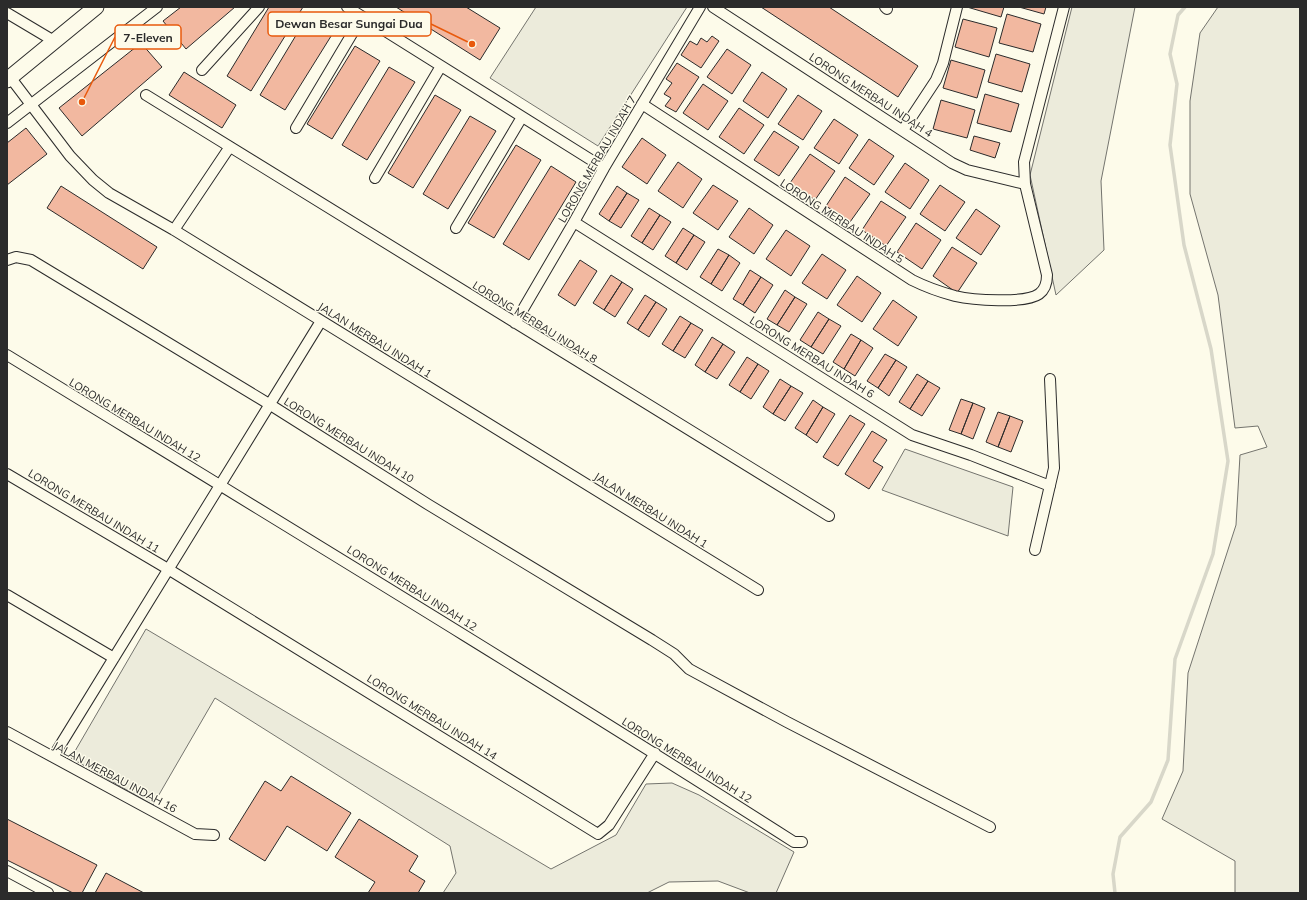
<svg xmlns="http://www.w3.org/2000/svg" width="1307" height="900" viewBox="0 0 1307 900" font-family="Mulish,sans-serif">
  <rect width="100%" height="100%" fill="#fdfbea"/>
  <path fill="#ecebdb" stroke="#74746e" d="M536 7H687L598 146 490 78Z
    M1072 7H1135L1101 181 1104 250 1056 295 1030 175Z
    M1218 7H1300V893H1235V861L1162 819 1183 771 1188 673 1236 525 1240 455 1267 447 1258 426 1235 428 1218 295 1190 194V101L1200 33Z
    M905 449 1013 487 1008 536 882 490Z
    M146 629 551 869 616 835 646 784 672 783 699 795 794 852 776 893H750L718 881 669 882 647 893H443L456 873 450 846 215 698 153 805 71 758Z"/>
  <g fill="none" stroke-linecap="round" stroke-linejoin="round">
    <path stroke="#d8d7c9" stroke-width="3.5" d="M1115 893 1113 874 1120 837 1151 802 1168 760 1175 659 1213 554 1228 461 1211 349 1184 245 1170 145 1177 84 1170 54 1178 15 1185 7"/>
  </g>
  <path fill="#f2b8a0" stroke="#2b2b2b" d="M181 7H235L186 49 163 21Z
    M269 7H303L251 91 227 76Z
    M396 7H466L500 28 480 60Z
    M761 7H829L918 66 898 97Z
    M967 7H1004L1001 17Z
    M1019 7H1046L1044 14Z
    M1007 14 1041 24 1033 52 999 43Z
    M307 17 333 33 285 110 260 95Z
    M963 19 997 28 989 57 955 47Z
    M712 36 719 41 701 68 681 55 690 41 697 45 701 38 707 42Z
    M141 43 162 67 82 136 59 108Z
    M355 46 380 61 332 139 307 124Z
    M727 49 751 65 732 94 707 77Z
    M996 54 1030 64 1022 92 988 82Z
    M951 60 985 70 977 98 943 88Z
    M677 63 699 77 676 112 665 106 671 98 664 94 672 83 666 79Z
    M389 67 415 82 367 160 342 145Z
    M184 72 236 105 222 128 169 95Z
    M762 72 787 89 768 118 743 101Z
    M703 84 728 101 708 130 683 113Z
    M985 94 1019 104 1011 132 977 123Z
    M435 95 461 110 413 188 388 173Z
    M798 95 822 111 803 140 778 124Z
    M941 100 975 110 967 138 933 129Z
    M739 108 764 125 744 154 719 137Z
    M470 116 496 131 448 209 423 194Z
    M834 119 858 135 839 164 814 148Z
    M26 128 47 154 7 185V143Z
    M774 131 799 147 779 176 754 160Z
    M974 136 1000 143 995 158 970 150Z
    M642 138 666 155 647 184 622 167Z
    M869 139 894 156 874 185 849 168Z
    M516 145 541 160 494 238 468 223Z
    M810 154 835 171 815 200 790 183Z
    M678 162 702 179 683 208 658 191Z
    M905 163 929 180 910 209 885 192Z
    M551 166 576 182 529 260 503 244Z
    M845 177 870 194 850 222 826 206Z
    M713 185 738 201 718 230 693 213Z
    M940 185 965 202 945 231 920 214Z
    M61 186 157 247 143 269 47 208Z
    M617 186 627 193 609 221 599 214Z
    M627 193 639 200 621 228 609 221Z
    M881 201 906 217 886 246 862 230Z
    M649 208 660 215 642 243 631 236Z
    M749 208 773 225 754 254 729 237Z
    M976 209 1000 226 981 255 956 238Z
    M660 215 671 222 653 250 642 243Z
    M916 223 941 240 922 269 897 252Z
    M683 228 694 235 676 263 665 256Z
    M786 230 810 246 791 276 766 259Z
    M694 235 705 242 687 270 676 263Z
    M952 247 977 263 957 293 933 276Z
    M718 249 729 255 711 284 700 277Z
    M822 254 846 270 827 299 802 283Z
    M729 255 740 263 722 291 711 284Z
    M580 260 597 271 575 306 558 295Z
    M750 270 761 277 743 305 733 299Z
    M611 275 622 282 604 310 593 303Z
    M857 276 881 293 862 322 837 305Z
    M761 277 773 285 755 313 743 305Z
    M622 282 633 289 615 317 604 310Z
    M785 290 795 297 777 325 767 319Z
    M645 295 656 302 638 330 627 323Z
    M795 297 807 304 789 332 777 325Z
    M893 300 917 317 898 346 873 329Z
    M656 302 667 309 649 337 638 330Z
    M818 312 829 319 811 347 800 340Z
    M680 316 691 323 673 351 662 344Z
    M829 319 841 326 823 354 811 347Z
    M691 323 703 330 685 358 673 351Z
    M851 334 861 340 844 369 833 362Z
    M712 337 723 344 705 372 695 365Z
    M861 340 873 348 855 376 844 369Z
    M723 344 735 352 717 379 705 372Z
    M885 354 896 360 878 388 867 381Z
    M747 357 758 364 740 392 729 385Z
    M896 360 907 367 889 396 878 388Z
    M758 364 769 371 751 399 740 392Z
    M917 374 928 381 910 409 899 402Z
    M780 379 791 386 773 414 763 407Z
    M928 381 940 388 922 416 910 409Z
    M791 386 803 393 785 421 773 414Z
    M961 399 973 403 961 434 949 430Z
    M813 400 823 407 806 435 795 428Z
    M973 403 985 408 973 439 961 434Z
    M823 407 835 414 817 443 806 435Z
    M998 412 1010 416 998 447 986 442Z
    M850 415 865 424 838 466 823 457Z
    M1010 416 1023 421 1011 452 998 447Z
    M872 431 887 440 873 461 883 467 869 489 845 474Z
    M291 776 351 813 327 851 287 826 265 861 229 839 265 781 281 791Z
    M7 819 97 865 82 893H73L7 860Z
    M359 819 418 856 409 871 425 881 418 893H368L375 882 335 857Z
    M106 873 144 893H95Z"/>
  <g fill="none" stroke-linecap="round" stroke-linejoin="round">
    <defs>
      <path id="minor" d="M347 7 604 168
        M713 7 952 163 967 170 1025 184
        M885 7 887 9
        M7 13 54 41
        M202 70 259 7
        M10 77 70 156 93 180 109 193 174 230 758 590
        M146 95 829 516
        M642 104 912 280C926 287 940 292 955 296 972 300 1025 304 1039 294 1046 289 1047 282 1047 275L1025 184 1024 162 1064 7
        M7 123 157 7
        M296 128 362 17
        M903 130 936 80 943 63 957 7
        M375 178 441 66
        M574 222 912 435 971 455 1050 486
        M456 228 522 117
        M174 230 229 148
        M7 260 16 257 31 260 269 404 429 505 652 640 674 654 689 669 787 722 990 827
        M515 323 574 222 604 168 700 7
        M7 355C270 516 534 676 794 842H802
        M7 474 168 569 598 834 609 825 655 753
        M1035 550 1054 468 1050 379
        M7 595 114 658
        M7 732 195 834 214 835
        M53 757 321 321
        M7 871 48 893"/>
      <path id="secondary" d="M7 80 96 7"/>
    </defs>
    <use href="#minor" stroke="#2b2b2b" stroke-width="12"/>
    <use href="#secondary" stroke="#2b2b2b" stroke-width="17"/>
    <use href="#minor" stroke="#fdfbea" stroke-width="10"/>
    <use href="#secondary" stroke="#fdfbea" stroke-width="15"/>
  </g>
  <g text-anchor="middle" stroke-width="3" stroke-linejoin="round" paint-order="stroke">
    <g font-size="11" fill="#2b2b2b" stroke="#fdfbea">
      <text transform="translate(871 95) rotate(33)" y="4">LORONG MERBAU INDAH 4</text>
      <text transform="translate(597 159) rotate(-60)" y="4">LORONG MERBAU INDAH 7</text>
      <text transform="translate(842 221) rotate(33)" y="4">LORONG MERBAU INDAH 5</text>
      <text transform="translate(535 322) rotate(32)" y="4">LORONG MERBAU INDAH 8</text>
      <text transform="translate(375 340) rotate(32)" y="4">JALAN MERBAU INDAH 1</text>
      <text transform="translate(812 357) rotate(32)" y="4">LORONG MERBAU INDAH 6</text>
      <text transform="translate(135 420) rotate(31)" y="4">LORONG MERBAU INDAH 12</text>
      <text transform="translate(349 440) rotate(32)" y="4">LORONG MERBAU INDAH 10</text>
      <text transform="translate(651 510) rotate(32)" y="4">JALAN MERBAU INDAH 1</text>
      <text transform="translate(94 511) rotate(31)" y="4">LORONG MERBAU INDAH 11</text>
      <text transform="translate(412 588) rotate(32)" y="4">LORONG MERBAU INDAH 12</text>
      <text transform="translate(432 717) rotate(32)" y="4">LORONG MERBAU INDAH 14</text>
      <text transform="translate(687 760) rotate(32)" y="4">LORONG MERBAU INDAH 12</text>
      <text transform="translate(115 777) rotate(28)" y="4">JALAN MERBAU INDAH 16</text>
    </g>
  </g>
  <path fill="none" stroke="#e8590c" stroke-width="1.5" d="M472 44L431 24M82 102L115 37"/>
  <g fill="#e8590c" stroke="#fdfbea" stroke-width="1.5">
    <circle cx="472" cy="44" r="4"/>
    <circle cx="82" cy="102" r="4"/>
  </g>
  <g fill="#fdfbea" stroke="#e8590c" stroke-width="1.5">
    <rect x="268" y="12" width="163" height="24" rx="4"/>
    <rect x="115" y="25" width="66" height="24" rx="4"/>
  </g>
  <g font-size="12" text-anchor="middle" font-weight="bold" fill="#2b2b2b">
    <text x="349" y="28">Dewan Besar Sungai Dua</text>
    <text x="148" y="42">7-Eleven</text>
  </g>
  <rect width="1307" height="900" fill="none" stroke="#2b2b2b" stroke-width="16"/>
</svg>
